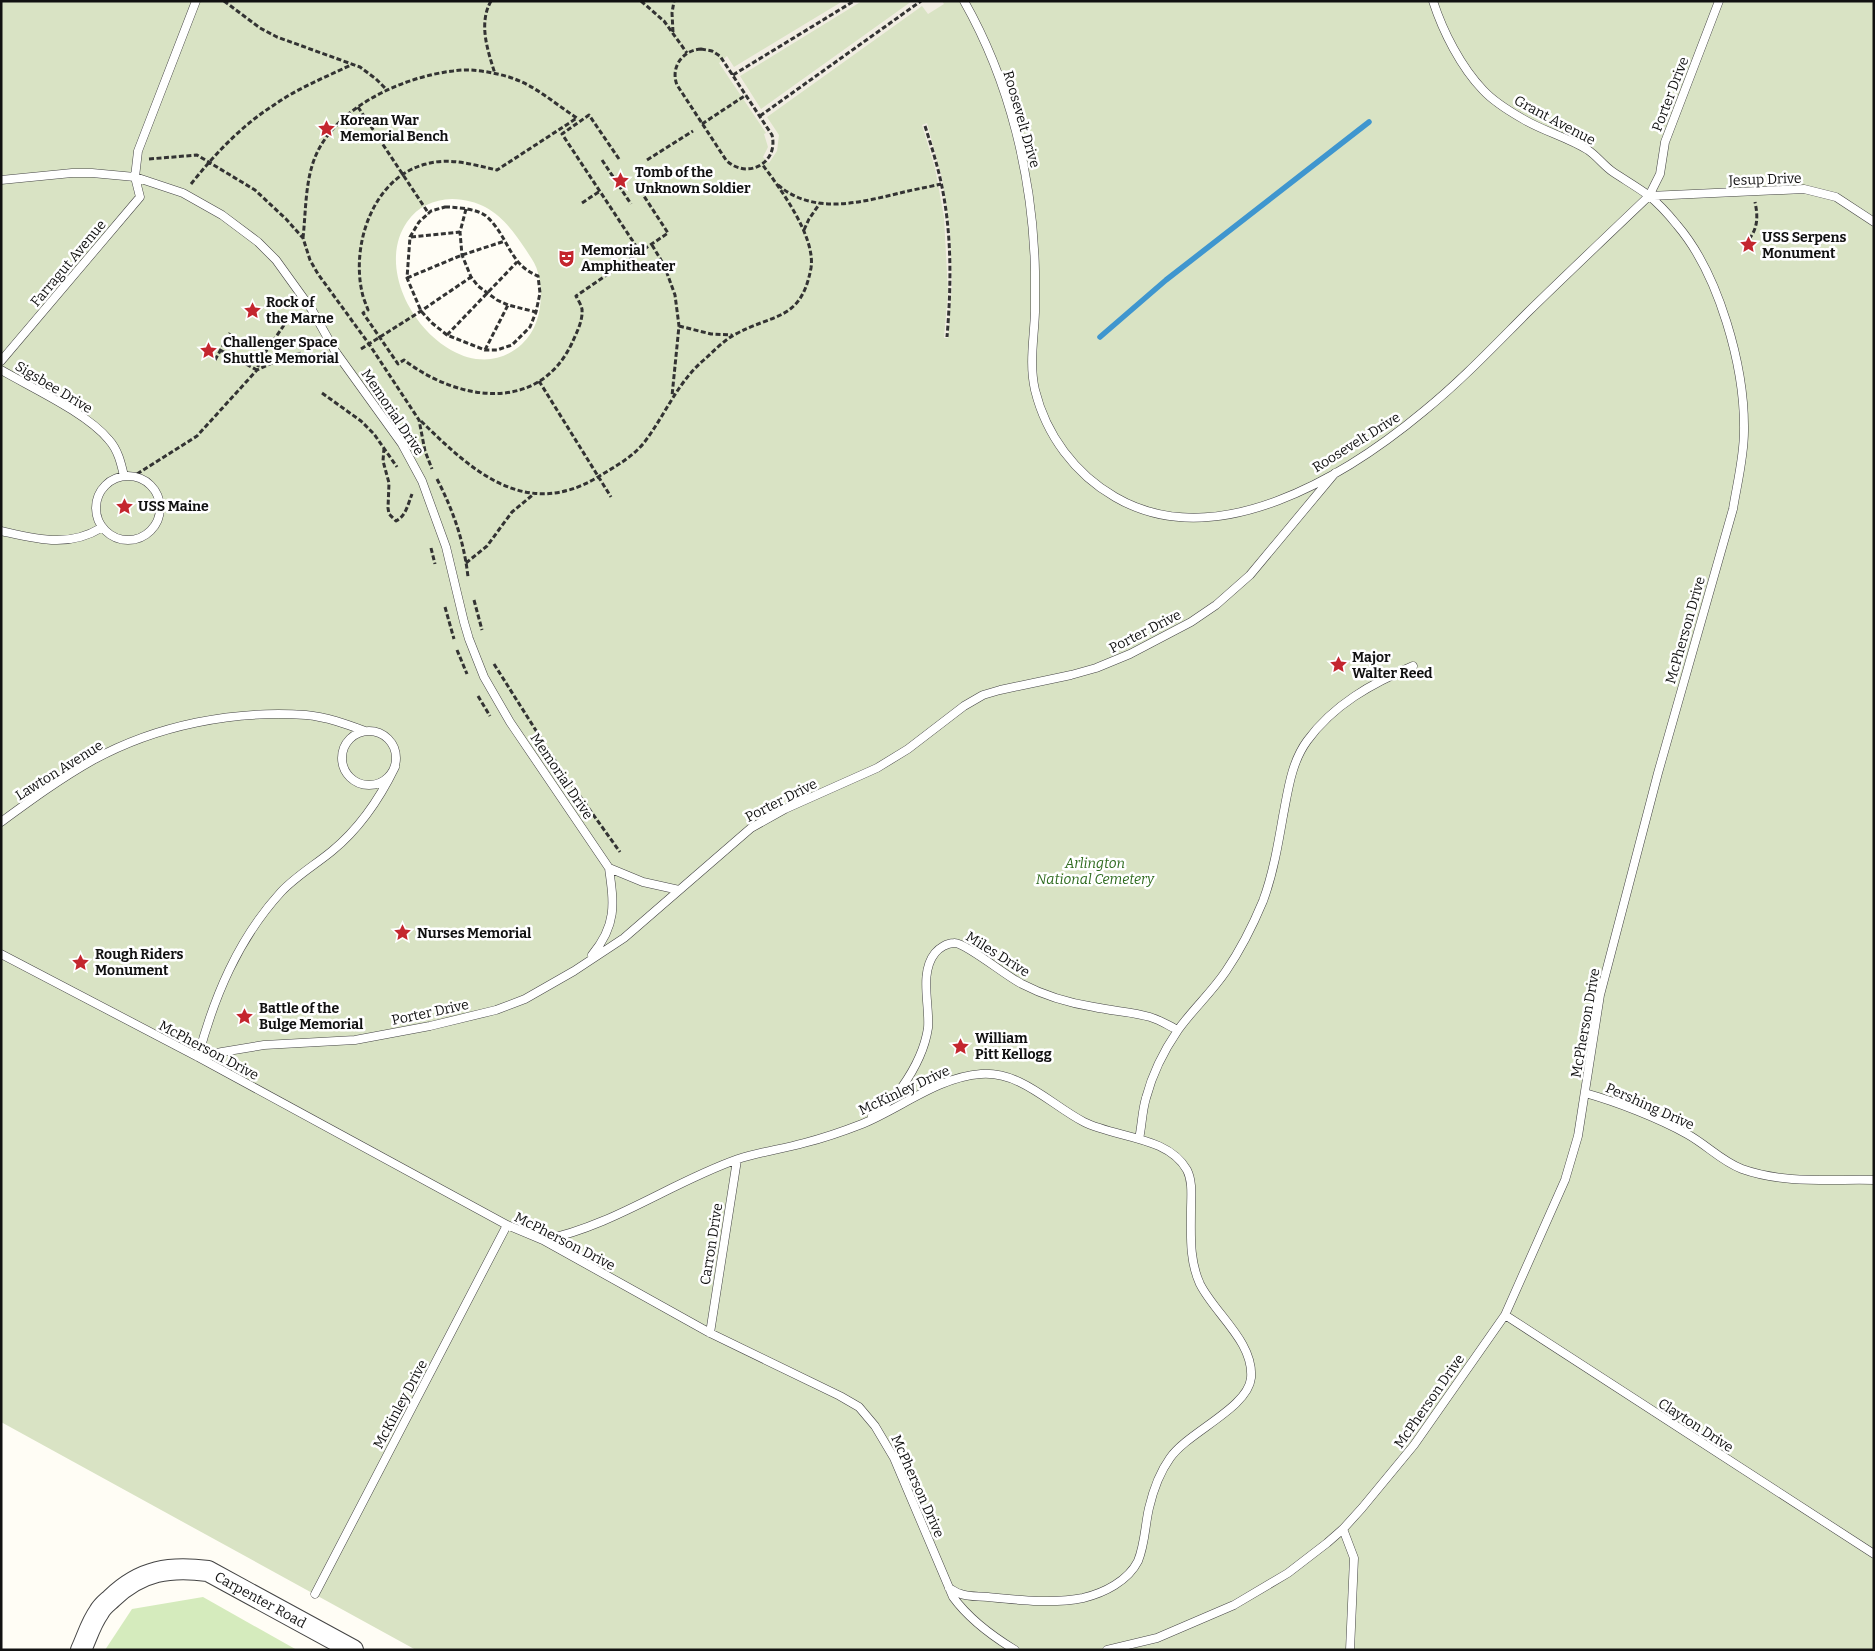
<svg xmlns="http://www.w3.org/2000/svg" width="1875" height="1651" viewBox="0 0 1875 1651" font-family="Bitter,serif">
  <rect width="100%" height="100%" fill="#fffdf5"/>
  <path fill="#d5ebbd" d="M203 1597 297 1650H105L132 1609Z"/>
  <path fill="#d9e3c4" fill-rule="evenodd" d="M1 1H1874V1650H416L1 1422ZM452 199C489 200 507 221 526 250 531 258 536 264 538 273 544 297 541 326 522 344 460 401 363 286 407 222 418 206 433 200 452 199Z"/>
  <path fill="#f1ede2" d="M843 1H862L740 76 761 109 912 1H942L944 4 928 14 922 6 767 117 779 135 777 151 769 163 763 157 768 147 764 134 766 133 719 63 727 56 734 67Z
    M927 123 942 178 950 229 952 285 948 338H944L948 292 944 217 935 168 922 125Z"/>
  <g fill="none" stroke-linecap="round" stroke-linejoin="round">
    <path stroke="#3f96cf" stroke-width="5.5" d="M1100 337 1166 280 1369 122"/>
    <defs>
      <path id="service" d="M964 1C1010 82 1033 178 1035 271 1035 284 1035 299 1035 312 1034 339 1029 364 1035 390 1046 435 1075 474 1115 497 1216 556 1346 476 1424 411 1461 381 1494 346 1528 312 1568 273 1608 235 1649 196L1660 174 1665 142 1719 1
        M1 180 72 173H92L135 177 183 193 222 215 258 242 276 260 312 310 335 351 402 444 422 481 446 547 464 622 469 639 484 677 510 722 609 868C614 904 617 925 592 955
        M1649 196 1804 189 1836 197 1874 222
        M1 361 140 197 135 177 138 151 196 1
        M1 370C32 388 87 413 109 440 118 450 121 463 124 476
        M96 508a32 32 0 1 1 64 0a32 32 0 1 1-64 0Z
        M1 531C37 539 68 548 101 528
        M342 758a27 27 0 1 1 54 0a27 27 0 1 1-54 0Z
        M395 767C379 800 360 828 332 851 315 865 296 876 281 892 238 939 214 997 198 1057L222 1052 264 1045 355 1040 430 1026 496 1010 525 999 574 971 624 938 751 828 785 809 877 768 908 749 964 706 983 695 1000 690 1071 675 1096 668 1130 654 1191 622 1216 605 1250 575 1335 473
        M1 822C31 800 61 778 93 760 157 725 234 710 306 715 327 717 346 724 365 731
        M609 868 643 882 679 890
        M1 954 198 1057 507 1225 543 1240 710 1333 840 1396 859 1407 875 1426 894 1458 953 1597C969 1619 992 1636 1015 1650
        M1585 1093C1617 1102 1658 1118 1687 1134 1707 1145 1721 1161 1742 1169 1784 1184 1830 1179 1874 1180
        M872 1116C882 1107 894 1098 902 1087 914 1070 925 1048 928 1028 930 1005 919 973 935 953 939 948 947 943 954 943 965 942 1007 977 1022 984 1045 996 1069 1003 1094 1007 1113 1011 1132 1012 1150 1017 1160 1020 1169 1026 1178 1030
        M1139 1139C1142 1125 1142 1111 1146 1098 1152 1075 1165 1049 1178 1030 1193 1009 1212 992 1226 971 1241 949 1253 925 1263 901 1273 874 1278 845 1283 816 1288 791 1291 763 1307 741 1333 705 1372 683 1413 666
        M543 1240C613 1226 672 1182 738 1159 760 1152 782 1149 804 1143 824 1138 844 1131 862 1124 901 1108 938 1077 981 1074 1021 1071 1051 1105 1084 1122 1116 1138 1168 1136 1187 1170 1193 1182 1191 1197 1191 1210 1191 1235 1189 1260 1200 1284 1215 1314 1254 1342 1251 1378 1248 1408 1188 1432 1170 1458 1160 1472 1153 1491 1149 1508 1145 1525 1145 1544 1138 1561 1128 1581 1104 1593 1083 1598 1053 1604 1018 1600 988 1597 979 1596 969 1597 961 1594 956 1593 953 1590 949 1588
        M1505 1315 1874 1554
        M710 1333 737 1160
        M1343 1529 1354 1558 1350 1650
        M315 1594 507 1225
        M1107 1650 1157 1638 1234 1605 1288 1573 1327 1543 1343 1529 1362 1508 1414 1445 1505 1315 1565 1180 1578 1136 1600 995 1658 773 1733 509C1737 484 1744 457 1744 431 1745 367 1719 274 1677 225 1669 215 1658 203 1648 195 1637 187 1625 180 1613 172 1604 166 1597 156 1588 150 1567 137 1543 131 1523 119 1509 111 1494 102 1483 90 1461 67 1443 32 1433 1"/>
      <g id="tertiary">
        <path id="s1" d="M81 1650C87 1637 91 1623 99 1612 102 1606 108 1602 112 1598 141 1570 170 1566 208 1571L353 1650"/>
      </g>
    </defs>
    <use href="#service" stroke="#444" stroke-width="9"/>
    <use href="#tertiary" stroke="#444" stroke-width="22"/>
    <path stroke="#333" stroke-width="3" stroke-dasharray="5 2.5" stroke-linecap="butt" d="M224 1 260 28 277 37 360 67 376 79 387 90
      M491 1C478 24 488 51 495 74
      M641 1 664 21 687 53
      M673 32 672 13 674 1
      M701 49 712 51 720 56 772 135C779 164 746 180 726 160L677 85C670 67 683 50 701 49Z
      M733 75 854 1
      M358 107 429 214
      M760 116 921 1
      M702 124 746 95
      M925 126C932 148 939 170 943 192 952 240 951 289 947 337
      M149 159 197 155 255 190 286 219 303 238 310 260 318 274 369 344 419 420 425 451 432 469
      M619 159 589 115 562 134 640 252 668 233 640 190
      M602 160 631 204
      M647 160 693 131
      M191 184C215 154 241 126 274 105 298 88 326 77 353 64
      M778 185C814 216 862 202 904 192 916 189 929 187 941 184
      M582 203 600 191
      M445 207C456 207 478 209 486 216 509 236 508 264 538 276L540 293 536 312 530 327 512 345 497 350H485L447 335 432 323 421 311 407 278 410 237 419 222 431 211Z
      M466 209 460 232 462 255 471 277 478 286 497 300 508 305 536 312
      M804 230 809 219 820 203
      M411 237 460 232
      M303 238C306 211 305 180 316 155 337 107 402 77 453 71 471 68 491 72 509 77 535 85 555 104 577 118L497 170C474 165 450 157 426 164 374 177 351 243 362 292 363 298 366 304 368 310L363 313 398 364 404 360C456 400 538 415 572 343 576 334 583 321 582 310 582 306 578 300 576 296L640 252
      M1749 239C1758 228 1758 216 1755 202
      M652 245 664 265 675 295 679 326 672 396
      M407 278 462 255 505 241
      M679 326 711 334 732 335
      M447 335 517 262
      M361 349 421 311 471 277
      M220 350 257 370 260 360 293 312
      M485 350 508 305
      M215 360 230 333
      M539 381 611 497
      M322 393 361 421 374 434 397 467
      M421 421C471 470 525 521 598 477 614 467 630 459 643 444 665 416 677 382 705 359 714 351 723 341 734 335 773 313 801 322 811 268 816 237 780 188 762 164
      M384 448 383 461 389 483 388 508 389 514 396 521C406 516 408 504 412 494
      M137 474 197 436 257 370 287 356 302 353
      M437 479C453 510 464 541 468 577
      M431 548 435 564
      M466 563 487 546 512 512 535 493
      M474 600 482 630
      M445 607 454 639
      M457 650 467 674
      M494 664 559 767 620 852
      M478 696 490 716"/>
    <use href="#service" stroke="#fff" stroke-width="8"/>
    <use href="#tertiary" stroke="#fff" stroke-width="20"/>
  </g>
  <defs>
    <symbol id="sight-bare" viewBox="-9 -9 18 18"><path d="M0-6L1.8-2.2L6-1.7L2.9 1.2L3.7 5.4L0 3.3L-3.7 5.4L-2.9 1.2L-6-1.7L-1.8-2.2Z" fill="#c4262e" stroke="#fff" stroke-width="2.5" paint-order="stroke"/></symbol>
    <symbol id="theatre-bare" viewBox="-9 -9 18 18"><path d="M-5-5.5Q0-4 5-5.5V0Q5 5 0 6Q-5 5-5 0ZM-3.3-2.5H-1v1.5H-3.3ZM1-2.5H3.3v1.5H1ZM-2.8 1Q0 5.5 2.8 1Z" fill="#c4262e" stroke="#fff" stroke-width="2.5" paint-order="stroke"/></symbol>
  </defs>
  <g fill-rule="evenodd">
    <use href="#sight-bare" x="314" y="116" width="25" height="25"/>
    <use href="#sight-bare" x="608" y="168" width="25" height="25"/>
    <use href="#sight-bare" x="1736" y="232" width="25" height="25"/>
    <use href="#theatre-bare" x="554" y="246" width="25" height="25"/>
    <use href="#sight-bare" x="240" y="298" width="25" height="25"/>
    <use href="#sight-bare" x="196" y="338" width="25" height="25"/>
    <use href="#sight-bare" x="112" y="494" width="25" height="25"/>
    <use href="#sight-bare" x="1326" y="652" width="25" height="25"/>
    <use href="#sight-bare" x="390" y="920" width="25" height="25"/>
    <use href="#sight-bare" x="68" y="950" width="25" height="25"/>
    <use href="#sight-bare" x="232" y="1004" width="25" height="25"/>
    <use href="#sight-bare" x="948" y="1034" width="25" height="25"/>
  </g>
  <g text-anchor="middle" stroke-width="5" stroke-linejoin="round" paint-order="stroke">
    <g font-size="14" fill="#111" stroke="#fff">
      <text transform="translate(1670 94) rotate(-69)" y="5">Porter Drive</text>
      <text transform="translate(1022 119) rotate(74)" y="5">Roosevelt Drive</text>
      <text transform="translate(1555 120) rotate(28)" y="5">Grant Avenue</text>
      <text transform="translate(1765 179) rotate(-2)" y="5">Jesup Drive</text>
      <text transform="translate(68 263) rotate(-50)" y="5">Farragut Avenue</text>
      <text transform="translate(54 387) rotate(31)" y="5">Sigsbee Drive</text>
      <text transform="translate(393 412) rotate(56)" y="5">Memorial Drive</text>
      <text transform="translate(1356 442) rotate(-32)" y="5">Roosevelt Drive</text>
      <text transform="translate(1685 630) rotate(-74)" y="5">McPherson Drive</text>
      <text transform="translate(1145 631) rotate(-27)" y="5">Porter Drive</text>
      <text transform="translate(59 770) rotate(-32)" y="5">Lawton Avenue</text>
      <text transform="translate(562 776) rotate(56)" y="5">Memorial Drive</text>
      <text transform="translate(781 800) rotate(-27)" y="5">Porter Drive</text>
      <text transform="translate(998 954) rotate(32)" y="5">Miles Drive</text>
      <text transform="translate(430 1012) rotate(-12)" y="5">Porter Drive</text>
      <text transform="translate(1585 1023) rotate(-80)" y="5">McPherson Drive</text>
      <text transform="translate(209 1050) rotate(28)" y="5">McPherson Drive</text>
      <text transform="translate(904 1090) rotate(-25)" y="5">McKinley Drive</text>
      <text transform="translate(1650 1106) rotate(24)" y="5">Pershing Drive</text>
      <text transform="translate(565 1241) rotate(27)" y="5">McPherson Drive</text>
      <text transform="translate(711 1244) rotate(-81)" y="5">Carron Drive</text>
      <text transform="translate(1429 1401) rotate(-55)" y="5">McPherson Drive</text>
      <text transform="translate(400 1404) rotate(-62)" y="5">McKinley Drive</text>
      <text transform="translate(1696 1425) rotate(33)" y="5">Clayton Drive</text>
      <text transform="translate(918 1486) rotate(66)" y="5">McPherson Drive</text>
      <text dy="5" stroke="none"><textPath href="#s1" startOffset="225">Carpenter Road</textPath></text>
    </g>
    <g font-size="14" font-weight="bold" fill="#111" stroke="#fff" text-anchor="start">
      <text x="340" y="125">Korean War<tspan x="340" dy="16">Memorial Bench</tspan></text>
      <text x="635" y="177">Tomb of the<tspan x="635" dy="16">Unknown Soldier</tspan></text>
      <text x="1762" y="242">USS Serpens<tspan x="1762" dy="16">Monument</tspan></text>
      <text x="581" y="255">Memorial<tspan x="581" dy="16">Amphitheater</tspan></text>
      <text x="266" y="307">Rock of<tspan x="266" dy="16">the Marne</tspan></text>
      <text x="223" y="347">Challenger Space<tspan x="223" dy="16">Shuttle Memorial</tspan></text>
      <text x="138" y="511">USS Maine</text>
      <text x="1352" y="662">Major<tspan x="1352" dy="16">Walter Reed</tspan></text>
      <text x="417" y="938">Nurses Memorial</text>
      <text x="95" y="959">Rough Riders<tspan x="95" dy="16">Monument</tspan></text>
      <text x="259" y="1013">Battle of the<tspan x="259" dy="16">Bulge Memorial</tspan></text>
      <text x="975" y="1043">William<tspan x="975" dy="16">Pitt Kellogg</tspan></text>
    </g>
    <g font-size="14" font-style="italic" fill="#2f6b1f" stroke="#fff">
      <text x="1095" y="868">Arlington<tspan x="1095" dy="16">National Cemetery</tspan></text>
    </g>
  </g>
  <rect width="1875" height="1651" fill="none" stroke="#111111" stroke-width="5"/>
</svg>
